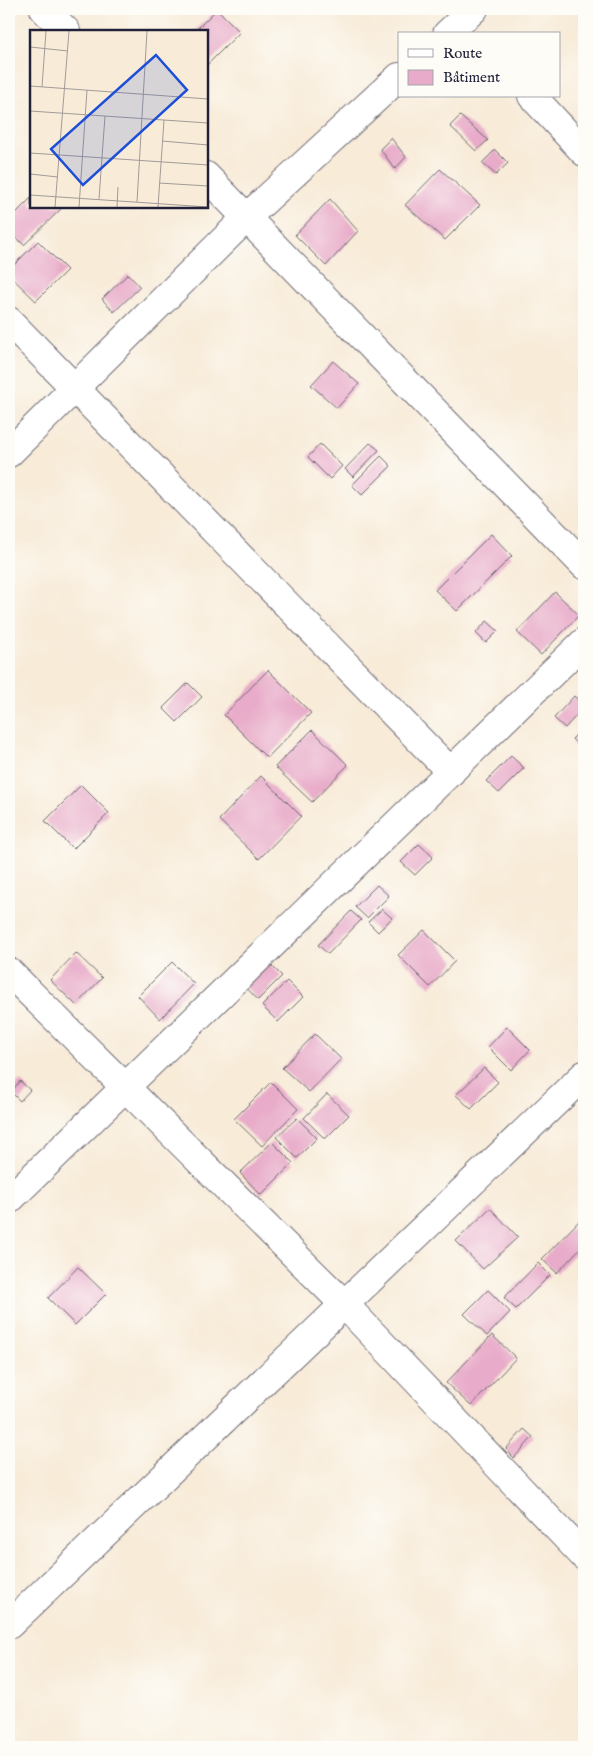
<svg xmlns="http://www.w3.org/2000/svg" width="593" height="1756" viewBox="0 0 593 1756" font-family="'IM FELL English',serif">
  <rect width="100%" height="100%" fill="#fdfcf7"/>
  <filter id="ink" filterUnits="userSpaceOnUse"><feTurbulence type="fractalNoise" baseFrequency=".02" numOctaves="2"/><feDisplacementMap in="SourceGraphic" scale="10" xChannelSelector="R" yChannelSelector="G"/><feConvolveMatrix kernelMatrix="1 2 1 2 8 2 1 2 1" color-interpolation-filters="sRGB"/></filter>
  <filter id="wash" filterUnits="userSpaceOnUse"><feTurbulence type="fractalNoise" baseFrequency=".0096" numOctaves="4" result="noise"/><feDisplacementMap in="SourceGraphic" scale="20" xChannelSelector="R" yChannelSelector="G"/><feGaussianBlur stdDeviation="1.12" result="paint"/><feColorMatrix in="noise" values="0 0 0 0 0 0 0 0 0 0 0 0 0 0 0 0 0 1.4 0 .05"/><feComposite in="paint" operator="in"/></filter>
  <g filter="url(#wash)">
    <rect width="100%" height="100%" fill="#f8ebd8"/>
    <g id="blocks">
      <path fill="#e8abc9" d="M217 9 240 32 206 66V31H195Z
        M460 116 488 140 476 151 450 126Z
        M391 138 406 157 395 169 380 149Z
        M495 150 508 163 496 175 482 163Z
        M440 169 480 205 445 240 405 205Z
        M31 198V206H64L24 245 9 230V220Z
        M330 199 358 231 326 266 295 235Z
        M38 241 67 270 36 301 9 275V270Z
        M128 274 140 287 114 312 102 299Z
        M333 361 359 384 337 408 311 385Z
        M370 443 379 450 353 477 345 469Z
        M320 444 342 466 330 479 308 457Z
        M381 456 391 466 362 495 352 485Z
        M491 534 512 556 457 611 435 590Z
        M555 592 579 615 541 655 517 632Z
        M487 621 498 631 486 643 476 633Z
        M268 670 311 713 267 758 224 715Z
        M188 683 202 697 177 722 163 708Z
        M574 696 584 705V707L565 728 554 718Z
        M583 728 584 730V741L579 747 572 739Z
        M312 730 348 765 312 802 275 767Z
        M511 756 524 768 499 793 486 781Z
        M261 776 301 816 259 859 219 820Z
        M81 785 109 813 73 849 45 821Z
        M419 844 433 857 415 875 401 862Z
        M377 885 389 896 367 918 355 907Z
        M382 909 392 918 378 932 368 922Z
        M351 911 361 920 328 954 318 945Z
        M424 930 455 961 430 987 398 955Z
        M76 953 102 978 76 1005 50 980Z
        M266 960 282 976 258 1000 242 983Z
        M172 962 194 984 160 1019 138 996Z
        M287 981 303 997 278 1022 262 1006Z
        M507 1027 530 1050 511 1070 488 1047Z
        M315 1034 341 1059 309 1092 282 1068Z
        M484 1068 498 1082 471 1109 456 1095Z
        M20 1081 30 1090 20 1101 11 1092Z
        M271 1082 298 1109 262 1146 234 1119Z
        M327 1094 349 1115 325 1139 304 1118Z
        M297 1118 317 1138 297 1158 276 1137Z
        M272 1142 293 1163 261 1195 240 1173Z
        M490 1208 518 1237 483 1269 456 1241Z
        M582 1218 584 1220V1244L557 1273 542 1259Z
        M538 1263 550 1275 516 1309 504 1298Z
        M78 1267 106 1294 75 1325 48 1298Z
        M488 1290 510 1312 487 1336 464 1314Z
        M492 1335 516 1358 471 1406 446 1383Z
        M524 1429 533 1437 514 1458 506 1449Z"/>
    </g>
  </g>
  <g filter="url(#ink)">
    <use href="#blocks" fill-opacity="0" stroke="#6d6872" stroke-width="1"/>
    <g fill="none" stroke-linecap="round" stroke-linejoin="round">
      <defs>
        <path id="street" d="M44 9 66 31
          M447 34 474 9
          M532 96 584 152
          M206 176 584 565
          M9 321 451 772
          M9 453 247 217 399 77
          M9 972 344 1304 584 1556
          M9 1200 584 642
          M9 1625 584 1075"/>
      </defs>
      <use href="#street" stroke="#6d6872" stroke-width="30"/>
      <use href="#street" stroke="#fff" stroke-width="28"/>
    </g>
  </g>
  <g transform="translate(30 30)">
    <rect width="178" height="178" fill="#f8ebd8"/>
    <path fill="none" stroke="#a29b99" stroke-width="1" d="M0 17 38 21M0 56 178 69M12 57 16 1M0 81 178 93M132 111 178 115M0 123 178 135M0 144 28 147M129 153 178 156M0 165 178 177M69 169 75 86M107 172 117 1M25 177 39 1M49 177 57 60M87 177 88 157M128 177 134 90"/>
    <path fill="#1d4ed8" fill-opacity="0.15" stroke="#1d4ed8" stroke-width="2.5" d="M126 25 157 60 53 155 21 119Z"/>
    <rect width="178" height="178" fill="none" stroke="#22223b" stroke-width="2.5"/>
  </g>
  <rect width="593" height="1756" fill="none" stroke="#fdfcf7" stroke-width="30"/>
  <rect x="398" y="32" width="162" height="65" fill="#fdfcf7" stroke="#a5a5ac"/>
  <rect x="408" y="49" width="25" height="8" fill="#ffffff" stroke="#a5a5ac"/>
  <text x="443" y="58" font-size="15" fill="#22223b">Route</text>
  <rect x="408" y="70" width="25" height="15" fill="#e8abc9" stroke="#a5a5ac"/>
  <text x="443" y="82" font-size="15" fill="#22223b">Bâtiment</text>
</svg>
